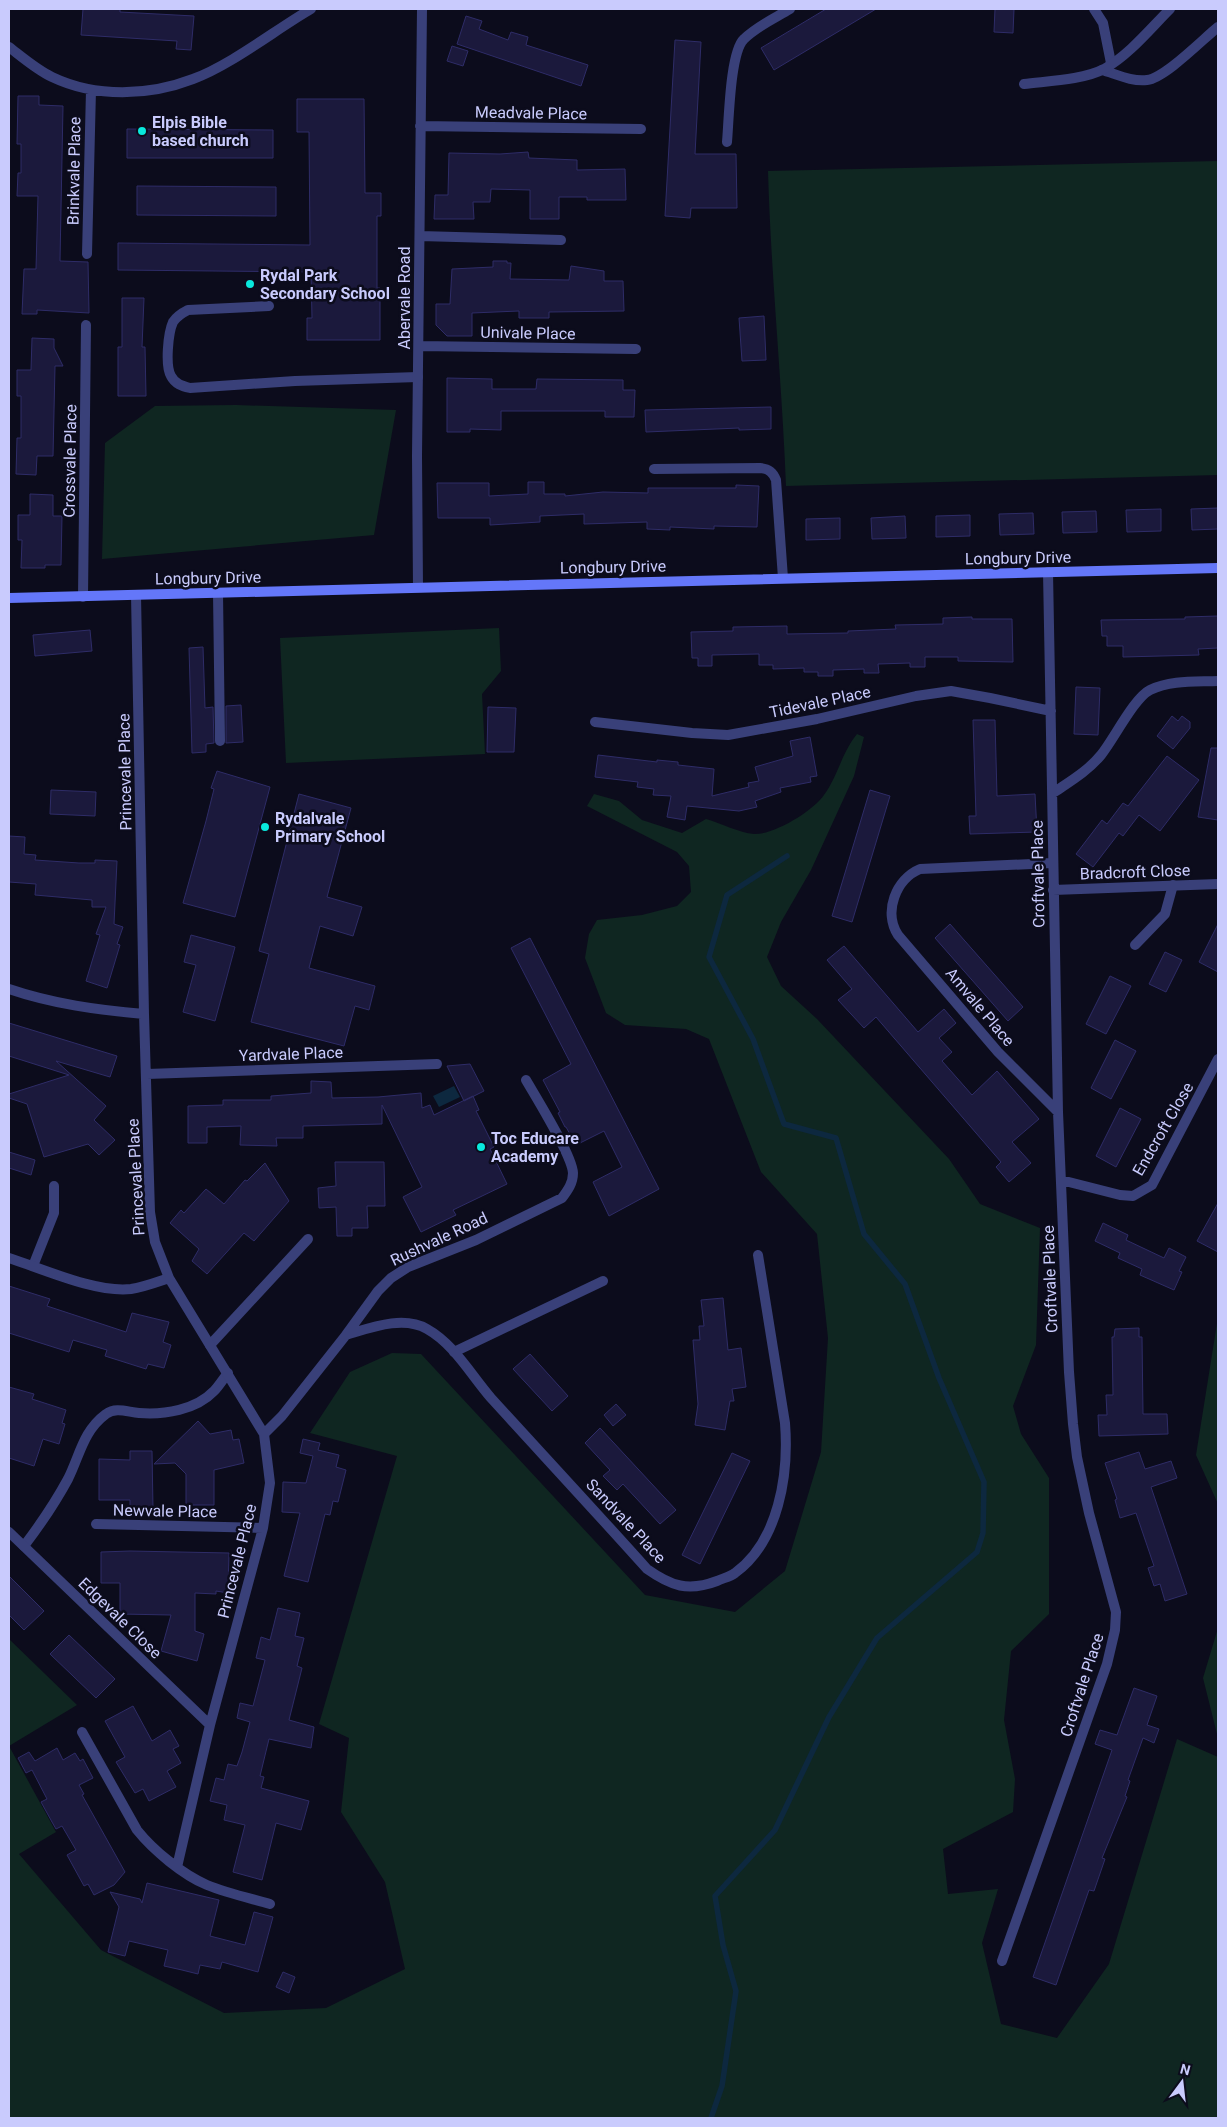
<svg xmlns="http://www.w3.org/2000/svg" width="1227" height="2127" font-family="Roboto,sans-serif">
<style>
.green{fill:#0f2621}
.water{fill:#0d283f}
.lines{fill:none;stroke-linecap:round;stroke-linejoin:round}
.stream{stroke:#0d283f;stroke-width:5.5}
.building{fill:#1b193c;stroke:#2e2c67}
.lane{stroke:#394079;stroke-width:10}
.street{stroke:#394079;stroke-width:10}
.secondary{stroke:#6477f9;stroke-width:10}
.poi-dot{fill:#09e9dd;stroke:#0c0c1c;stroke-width:2}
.labels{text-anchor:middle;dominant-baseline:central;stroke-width:5;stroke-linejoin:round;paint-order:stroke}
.street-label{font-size:16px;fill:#c9cbfd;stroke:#0c0c1c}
.poi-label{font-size:16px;font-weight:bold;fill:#c9cbfd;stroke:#0c0c1c;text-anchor:start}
</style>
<rect width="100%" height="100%" fill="#0c0c1c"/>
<!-- green -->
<path class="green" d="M1218,161V475L786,486C782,381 771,277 768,171Z
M236,405L396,410L374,535L102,559L105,443L155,406Z
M499,628L501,671L482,694L485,754L286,763L280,638Z
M857,734L864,737L854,776L811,870L781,922L767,957L781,986L817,1019L949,1159L980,1204L1040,1228L1036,1345L1013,1406L1021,1434L1049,1478V1614L1011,1651L1004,1720L1015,1779L1013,1812L943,1849L948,1894L998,1889L982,1943L1001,2024L1057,2038L1109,1964L1177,1739L1218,1757V2118H9V1639L77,1705L9,1746L56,1832L19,1854L101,1950L224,2013L326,2008L405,1969L385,1882L341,1812L349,1738L319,1724L397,1456L310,1433L350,1372L392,1353L421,1354L645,1595L735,1612L785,1571L821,1452L828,1338L817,1234L761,1172L709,1039L686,1029L625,1025L606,1013L585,958L589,934L597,920L642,915L677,906L691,892L689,866L677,852L587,806L594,794L619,801L642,820L682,833L706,819C721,823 739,833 754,834C774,835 813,811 824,795C838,776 842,752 857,734Z
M1218,1317V1504L1196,1455Z
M1218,1628V1738L1203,1678Z"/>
<!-- water -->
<path class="water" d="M454,1086L460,1097L439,1107L433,1096Z"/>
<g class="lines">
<!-- stream -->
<path class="stream" d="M711,2118L722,2086L736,1991L723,1945L715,1896L775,1830L829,1717L877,1638L977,1552L983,1533L984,1482L939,1378L905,1284L864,1234L836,1138L784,1124L753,1039L709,957L727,895L787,856"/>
</g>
<!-- building -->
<path class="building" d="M83,9H120V12L194,16L191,50L176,49L177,41L81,35Z
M826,9H876L774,70L761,48Z
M995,9H1014L1013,33L994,32Z
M466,16L482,21L479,29L508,40L511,32L528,37L526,45L588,65L581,86L457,44Z
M675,40L701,42L695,154H736L737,208H691L690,218L665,216Z
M452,46L468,51L463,66L447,61Z
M18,96H39V105L63,106L60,261L88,262L89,313L37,310V314H22L24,269H36L38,196H17L18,173H21V144H17Z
M297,99H364L365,193H381V216H377V288H380V340H307V318H312L311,272L118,270V243L310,245L309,132H297Z
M127,129L273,130V158H127Z
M528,152L529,158L577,160V170L625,169L626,200H587V197H559V219H530V190L491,189L490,202H473L474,219H434L435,195H448L449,153L500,154Z
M137,186L276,187V216L137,215Z
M493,261H507V263H511L510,279L569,280L571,266L604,271V281H623L624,311L549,312V318H519V311L472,313V336H447L436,325V304H450L452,269L493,267Z
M122,298H144L142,347H145L146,396H118V347H122Z
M764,316L766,360L742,361L739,318Z
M32,338L54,339V348L63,366H55L53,456H37L36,475L16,474L17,438H21V396H17V370H31Z
M447,378L492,379V389H536L537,379L623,380V390H635L634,417H605V411H501V430L470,429V432H447Z
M771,407V429L739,430V428L646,432L645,410Z
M528,482H544V494H565V496L603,492L648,493V488H736V485L759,486L757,527L714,526V529L670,527V530L647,529V522L584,524V514L540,516V522L490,525V518H438L437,483H489V496L528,494Z
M30,494L53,495V516H62L61,565H45V568H21L22,540H18V515H30Z
M1218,508V529L1192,530L1191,509Z
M1161,509V531L1127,532L1126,510Z
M1096,511L1097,532L1063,533L1062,512Z
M1033,513L1034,534L1000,535L999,514Z
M970,515V536L936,537V516Z
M905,516L906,538L872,539L871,518Z
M840,518V539L806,540V519Z
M1218,616V648L1198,649L1199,655L1123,657V646H1107V636H1102L1101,620L1185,619V617Z
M972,617V619H1012L1013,662L958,661V657H925V667H910V663L878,664L879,673H864V669L833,670V676H818V672H804V668L773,669V665H759V654L712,655V666H698V658H692L691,632L733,631V627L787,626V634L848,633V631L896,629L895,625L943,624V618Z
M90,630L92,651L35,656L33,635Z
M203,647L205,708L213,707L214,743L206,744V752L192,753L189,648Z
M1076,687L1100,688L1098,735L1074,734Z
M241,705L243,742L226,743V706Z
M488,707L516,708L514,752H487Z
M1172,716L1178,721L1182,716L1190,722V728L1173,749L1157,736Z
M973,720H995L997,796L1035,794L1037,832L970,834L969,816H976Z
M810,737L817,776L810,777L811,782L780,788L781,792L755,801L757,807L739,811L687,806L685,820L667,817L671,796L653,795L654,789L637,787L638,782L595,777L598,755L657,762V760L678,762V765L714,769L712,796L749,787L748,783L759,781L755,767L793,756L790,741Z
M1211,748H1218V820L1198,817Z
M1167,756L1199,780L1160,831L1139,815L1123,836L1119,833L1093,867L1076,854L1102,820L1107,824L1123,803L1128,806Z
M217,771L270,787L235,917L183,903L206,821L214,789L211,788Z
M51,790L96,792L95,816L50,814Z
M870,790L890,796L852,922L832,916Z
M299,794L351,808L327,897L362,907L353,936L320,926L309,968L375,986L369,1010L355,1006L344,1046L251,1022L269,954L259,951Z
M9,836L25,837L24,854L36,855L35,860L79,863H95V860L117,861L114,924L123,927L117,944L120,945L107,988L86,981L100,935L96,934L106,907H92V900L35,895L36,884L9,882Z
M950,924L1023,1007L1008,1021L935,938Z
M1218,924V972L1199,962Z
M191,935L235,947L215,1021L183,1012L196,965L184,962Z
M530,938L659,1189L609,1216L593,1182L622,1167L604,1131L576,1145L566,1127H565L558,1113L560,1112L543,1080L571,1064L511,948Z
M844,946L918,1032L944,1009L956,1023L939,1038L952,1052L942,1061L972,1095L997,1071L1039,1119L1012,1142L1031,1163L1009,1182L996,1167L1001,1162L876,1017L864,1028L838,1000L852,989L827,960Z
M1165,952L1182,960L1166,992L1149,984Z
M1110,976L1131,986L1106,1034L1086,1024Z
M9,1023L117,1056L110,1077L56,1061L106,1106L94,1120L115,1140L99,1155L88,1144L44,1157L27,1104L9,1098V1094L69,1075L9,1056Z
M1115,1040L1136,1051L1111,1099L1091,1088Z
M470,1064L484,1091L464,1101L447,1066Z
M311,1081L331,1082L332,1098L378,1097L421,1093L422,1108L430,1105L434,1115L473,1096L479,1110L476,1111L494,1147L490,1149L507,1184L453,1210L456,1215L421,1232L403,1197L422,1187L382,1105V1124L303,1126V1138H276L277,1146L240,1145L241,1126L207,1127V1143H188V1106L223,1105V1100H271V1096L311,1093Z
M1120,1108L1141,1119L1116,1167L1096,1156Z
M9,1152L35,1160L31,1175L9,1168Z
M335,1162H384L385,1206H367L368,1228H352V1236H337L336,1207L319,1208L318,1188L336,1186Z
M265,1163L289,1201L254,1241L244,1233L207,1274L192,1261L199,1249L170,1223L181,1210L184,1213L206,1189L224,1204L245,1180L247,1181Z
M1218,1203V1252L1197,1241Z
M1103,1223L1128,1235L1126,1240L1164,1258L1169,1248L1186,1257L1179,1271L1182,1272L1174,1290L1140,1275L1142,1269L1118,1258L1120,1253L1095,1241Z
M9,1286L50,1299L47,1306L126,1332L132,1313L169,1322L163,1342L171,1345L164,1368L148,1364L146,1369L105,1356L107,1350L73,1340L69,1352L9,1333Z
M723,1298L728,1350L741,1348L746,1387L732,1389L734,1401H730L725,1430L695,1425L698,1404L693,1340H700L699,1326H704L701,1300Z
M1139,1328V1337H1142L1143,1414H1167L1168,1434L1099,1436L1098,1415H1107L1106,1395H1113L1112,1337H1114L1115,1329Z
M530,1354L568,1396L552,1411L513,1369Z
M9,1387L34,1394L32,1399L66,1410L62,1423L65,1424L59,1444L43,1439L34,1466L9,1458Z
M616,1404L626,1415L613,1426L604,1415Z
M198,1421L210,1434L231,1430L233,1440L239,1439L244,1463L214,1470V1505H186V1474L175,1463L154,1464Z
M600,1428L676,1510L660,1524L623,1484L617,1490L603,1476L610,1470L585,1443Z
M303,1439L320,1443L318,1450L339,1455L336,1467L346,1470L338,1502L333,1501L330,1515L325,1514L308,1582L284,1576L300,1513L282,1512L283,1482L306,1483L313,1456L300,1453Z
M130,1451H152L153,1509H130V1500H99V1459L130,1460Z
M1139,1452L1145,1469L1171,1461L1177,1478L1151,1487L1187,1594L1165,1601L1160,1584L1154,1586L1148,1568L1154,1566L1136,1513L1120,1518L1115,1500L1117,1499L1105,1463Z
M732,1453L750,1461L700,1564L682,1555Z
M130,1551L229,1553L228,1593L216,1591V1594L195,1593V1631L204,1634L197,1661L161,1651L171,1615L120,1614V1583H101V1552Z
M9,1576L44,1611L24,1630L9,1615Z
M278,1608L300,1613L295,1636L304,1638L297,1666L302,1668L289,1720L314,1727L311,1748L269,1739L260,1776L264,1777L261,1788L309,1801L301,1830L276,1823L262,1880L233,1872L245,1825L224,1820L227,1805L210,1801L216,1778L224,1780L228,1764L237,1766L242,1752L250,1722L237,1718L240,1703L253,1706L265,1660L256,1658L261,1637L270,1640Z
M69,1635L115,1679L96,1698L50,1654Z
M1134,1688L1157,1696L1147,1725L1159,1729L1154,1743L1143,1738L1128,1780L1130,1781L1125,1796L1127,1797L1102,1858L1105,1859L1094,1891L1089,1890L1056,1985L1033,1977L1112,1750L1095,1744L1100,1730L1117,1735Z
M133,1706L152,1741L170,1730L179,1746L173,1749L181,1763L167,1771L176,1787L149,1801L143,1789L135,1793L116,1762L125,1757L105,1721Z
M57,1748L63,1760L75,1753L80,1761L83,1759L93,1778L79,1785L84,1794L82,1795L125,1872L114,1885L94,1895L88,1884L84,1886L67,1855L76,1850L62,1826L56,1829L52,1822L41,1802L47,1799L32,1770L26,1773L18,1758L29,1752L35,1761Z
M147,1883L219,1900L210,1936L245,1945L254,1912L273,1917L258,1972L222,1962L220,1969L200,1965L198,1974L182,1970L164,1966L168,1950L129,1941L125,1956L108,1952L119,1907L110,1892L140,1899L142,1903Z
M283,1972L295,1977L289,1993L276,1987Z"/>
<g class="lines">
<!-- lane -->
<path class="lane" d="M1094,9L1103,23L1111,63
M1102,70C1116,74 1132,82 1147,80C1165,78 1203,39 1218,27
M269,306L188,310C182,313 177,316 173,322C168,333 165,366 171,376C175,384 182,386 190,388L295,381L418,377
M218,593L220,741
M1135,945L1165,914L1173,885
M33,1266L54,1213V1186
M210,1345L308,1239
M454,1352L603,1281
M24,1546C40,1525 55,1503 68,1479C80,1455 83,1431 106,1414C116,1407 127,1412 139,1413C164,1415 196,1410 214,1391C219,1386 223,1379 228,1373"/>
<!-- street -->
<path class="street" d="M9,47C22,57 37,70 52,77C96,98 149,96 193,79C231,65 275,30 311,9
M1024,84C1047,81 1083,80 1104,69C1129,55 1150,29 1170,9
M420,126L641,129
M727,142C729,120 730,52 744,39C757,26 775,18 790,9
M420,236L561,240
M87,254L91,90
M419,346L636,349
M654,469L760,468C769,469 773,472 776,480L783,578
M418,587L417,456L422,9
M136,595L144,1014L150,1212L155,1242L169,1278L264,1434L270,1483L263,1528L210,1725L177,1867
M83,597L86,325
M595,722L692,733L728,735L817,719L916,696L951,691L990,698L1051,711
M1053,793C1069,782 1088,771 1101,755C1114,739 1134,698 1150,690C1171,680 1195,682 1218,681
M1052,863L920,869C896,879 883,912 898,935L998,1052L1058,1112
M1053,890L1218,884
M9,989C53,1004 98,1010 144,1014
M147,1074L437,1064
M1061,1180L1120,1195L1133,1196L1152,1185L1218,1059
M9,1258C43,1269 96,1293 131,1289C144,1287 157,1282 169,1278
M346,1335C370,1328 403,1315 427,1329C454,1344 471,1375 491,1398C543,1455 595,1511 647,1569C671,1586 688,1592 717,1581C723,1578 730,1577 735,1573C779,1541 789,1474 785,1423L758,1255
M264,1434L282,1416L346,1335L378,1291L391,1278L408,1267L476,1240L562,1198C568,1190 573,1183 573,1173C572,1155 537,1099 526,1080
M96,1524L263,1528
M9,1532L210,1725
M82,1732L137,1830C153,1850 183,1875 207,1885C227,1893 249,1898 270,1904
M1002,1961L1107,1664L1115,1630L1116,1612L1089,1513L1077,1457L1073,1424L1069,1372L1058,1112L1048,572"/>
<!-- secondary -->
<path class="secondary" d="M9,598L1218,568"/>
</g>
<!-- markers -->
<g class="poi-dot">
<circle cx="142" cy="131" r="5"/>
<circle cx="250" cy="284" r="5"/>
<circle cx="265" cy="827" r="5"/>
<circle cx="481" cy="1147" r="5"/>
</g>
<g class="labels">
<!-- street labels -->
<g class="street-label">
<text transform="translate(531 113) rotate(1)">Meadvale Place</text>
<text transform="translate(74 171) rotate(-89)">Brinkvale Place</text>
<text transform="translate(404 298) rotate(-90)">Abervale Road</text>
<text transform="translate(528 333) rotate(1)">Univale Place</text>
<text transform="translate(70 461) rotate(-89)">Crossvale Place</text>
<text transform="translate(1018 558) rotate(-1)">Longbury Drive</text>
<text transform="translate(613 567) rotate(-1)">Longbury Drive</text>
<text transform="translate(208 578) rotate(-1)">Longbury Drive</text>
<text transform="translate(820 702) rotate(-12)">Tidevale Place</text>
<text transform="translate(125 772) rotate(-91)">Princevale Place</text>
<text transform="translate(1135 872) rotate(-2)">Bradcroft Close</text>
<text transform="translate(1038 874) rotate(-91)">Croftvale Place</text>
<text transform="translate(980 1007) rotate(50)">Amvale Place</text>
<text transform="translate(291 1054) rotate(-2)">Yardvale Place</text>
<text transform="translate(1163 1129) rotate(-60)">Endcroft Close</text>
<text transform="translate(136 1177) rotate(-93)">Princevale Place</text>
<text transform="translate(439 1239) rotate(-25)">Rushvale Road</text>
<text transform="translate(1050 1279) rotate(-92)">Croftvale Place</text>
<text transform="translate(165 1511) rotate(1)">Newvale Place</text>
<text transform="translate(626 1521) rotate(47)">Sandvale Place</text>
<text transform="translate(237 1561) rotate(-76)">Princevale Place</text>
<text transform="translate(120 1618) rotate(44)">Edgevale Close</text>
<text transform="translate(1082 1685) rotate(-72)">Croftvale Place</text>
</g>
<!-- poi labels -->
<g class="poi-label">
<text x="152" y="122">Elpis Bible<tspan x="152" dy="18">based church</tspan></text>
<text x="260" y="275">Rydal Park<tspan x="260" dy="18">Secondary School</tspan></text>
<text x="275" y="818">Rydalvale<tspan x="275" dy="18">Primary School</tspan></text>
<text x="491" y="1138">Toc Educare<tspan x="491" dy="18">Academy</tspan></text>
</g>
</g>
<!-- border -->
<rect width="1227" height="2127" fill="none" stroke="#c9cbfd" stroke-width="20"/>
<!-- north arrow -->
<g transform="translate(1182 2082) rotate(15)" stroke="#0c0c1c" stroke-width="4" paint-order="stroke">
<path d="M0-4L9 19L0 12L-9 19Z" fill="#c9cbfd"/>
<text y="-8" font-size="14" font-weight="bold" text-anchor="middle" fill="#c9cbfd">N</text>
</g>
</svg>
